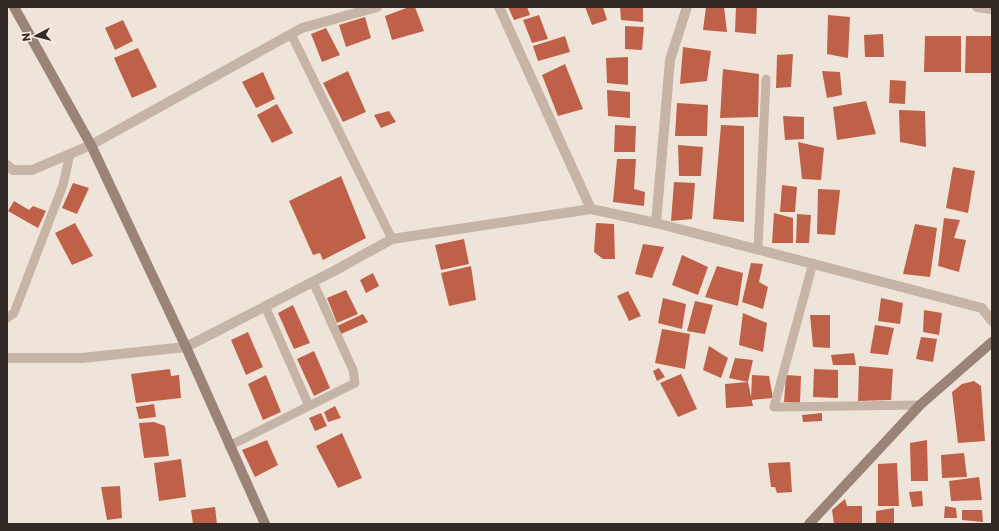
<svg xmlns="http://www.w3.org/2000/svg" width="999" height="531" font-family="Poppins,sans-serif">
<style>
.building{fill:#bf6148}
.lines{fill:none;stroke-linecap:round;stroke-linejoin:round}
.lane{stroke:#c6b4a6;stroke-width:9}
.street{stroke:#c6b4a6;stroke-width:10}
.secondary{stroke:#9a8377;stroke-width:10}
</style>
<rect width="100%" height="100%" fill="#efe4d9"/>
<!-- building -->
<path class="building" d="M409,7H415L424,31L392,40L385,16Z
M508,7H527L530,15L514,20Z
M585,7H603L607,20L592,25Z
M620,7H643V22L621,20Z
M706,7H724L727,32L703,30Z
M736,7H757L756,34L735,32Z
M539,15L548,39L532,43L523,20Z
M828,15L850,17L848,58L827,54Z
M365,17L371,38L346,47L339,25Z
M123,20L133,41L115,50L105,28Z
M625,26L644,27L642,50L625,49Z
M326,28L340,55L322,62L311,34Z
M883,34L884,57H865L864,35Z
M565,36L570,52L538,61L533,46Z
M925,36H961V72H924Z
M966,36H992V73H965Z
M683,47L711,51L707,81L680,84Z
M138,48L157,87L132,98L114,58Z
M793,54L791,87L776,88L777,55Z
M628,57V85L607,83L606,58Z
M565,64L583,109L558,116L542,75Z
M723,69L759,74L758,117L720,118Z
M348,71L366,112L343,122L323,83Z
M822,71L840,72L842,95L827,98Z
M263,72L275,99L256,108L242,82Z
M890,80L906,81L905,104L889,103Z
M607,90L630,92V118L608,116Z
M866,101L876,134L837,140L833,107Z
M677,103L708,105L707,136H675Z
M277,104L293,133L272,143L257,115Z
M899,110L925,111L926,147L900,142Z
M389,111L396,122L381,128L374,115Z
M783,116L804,117V139L785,140Z
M615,125L636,126L635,152H614Z
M721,125L744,126V222L713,219Z
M798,142L824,148L821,180L802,179Z
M678,145L703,147L701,176H679Z
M617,159H636L634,189L645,192L644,206L613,202Z
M953,167L975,171L968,213L946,208Z
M341,176L366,238L323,260L320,253L313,255L289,201Z
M674,182L695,183L692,219L671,221Z
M73,183L89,188L77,214L62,208Z
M782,185L797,187L795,212H780Z
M818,189L840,190L835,235L817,234Z
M14,201L29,210L33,206L46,211L38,228L8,211Z
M774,213L793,218V243H772Z
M797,214L811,215L809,243H796Z
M944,218L960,220L954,238L966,240L959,272L938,266Z
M75,223L93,256L72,265L55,233Z
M596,223L614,224L615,259H603L594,252Z
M915,224L937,228L930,277L903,274Z
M464,239L469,264L441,270L435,245Z
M643,244L664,247L652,278L635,274Z
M682,255L708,267L698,295L672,285Z
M751,263L763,264L759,282L768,287L763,309L742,302Z
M471,266L476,300L449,306L441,273Z
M717,266L743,273L738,306L705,297Z
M373,273L379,286L366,293L360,280Z
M346,290L358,314L337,323L327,298Z
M628,291L641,316L629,321L617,296Z
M663,298L686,304L682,329L658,323Z
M881,298L903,303L900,324L878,321Z
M695,301L713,305L705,334L687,331Z
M293,305L310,343L294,349L278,313Z
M924,310L942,313L939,335L923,332Z
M743,313L767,323L763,352L739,345Z
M363,314L368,322L341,334L337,326Z
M810,315H830V348L813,347Z
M875,325L894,328L888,355L870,353Z
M662,329L690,334L685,369L655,363Z
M248,332L263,367L246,375L231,340Z
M921,337L937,339L933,362L916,359Z
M709,346L728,358L721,378L703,370Z
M314,351L330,388L314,396L297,359Z
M854,353L856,365H833L831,355Z
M735,358L753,360L748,382L729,378Z
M859,366L893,369L891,400L858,401Z
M659,368L665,377L657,381L653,371Z
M170,369L171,376L179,375L181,398L136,403L131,374Z
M814,369L838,370V398L813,397Z
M681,374L697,409L678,417L660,383Z
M266,375L281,412L263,420L248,384Z
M752,375L769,376L773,398L751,400Z
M786,375L801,376L800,403L784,402Z
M974,381L981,386L985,441L958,443L952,392L962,384Z
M748,382L753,406L726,408L725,384Z
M154,404L156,417L139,419L136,407Z
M335,406L341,418L328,422L324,412Z
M321,413L327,426L315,431L309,418Z
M822,413V421L803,422L802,415Z
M154,422L165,426L169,456L144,458L139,423Z
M342,433L362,478L338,488L316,446Z
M267,440L278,465L255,477L242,450Z
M927,440L928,481H911L910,443Z
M964,453L967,477L942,478L941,455Z
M181,459L186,497L159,501L154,463Z
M790,462L792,492L777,493L775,487H771L768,463Z
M897,463L899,506H878V464Z
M979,477L982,500L951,501L949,481Z
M120,486L122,518L107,520L101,487Z
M922,491L923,506L912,507L909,492Z
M845,499L847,506H862V524H834L832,510Z
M945,506L956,508L957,518H944Z
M215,507L217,524H193L191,510Z
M894,508V524H876V511Z
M962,510H982L983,522L962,520Z"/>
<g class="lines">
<!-- lane -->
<path class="lane" d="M291,34L392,239
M758,249L766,79
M813,263L774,407L920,405
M265,306L309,406
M7,318L14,313L63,185L70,154
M229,446L355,383L353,370L313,282"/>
<!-- street -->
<path class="street" d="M499,7L591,209
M977,7L992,9
M7,165L13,170H32L91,145L302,28L377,7
M656,223L670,60L687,7
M7,358H82L186,347L334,271L392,239L591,209L656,223L982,308L992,321"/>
<!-- secondary -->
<path class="secondary" d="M14,7L91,145L186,347L265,524
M809,524L920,405L992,342"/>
</g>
<!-- border -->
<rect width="999" height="531" fill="none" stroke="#332a26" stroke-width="16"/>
<!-- north arrow -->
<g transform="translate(36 36) rotate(263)" stroke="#f8eee5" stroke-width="3" paint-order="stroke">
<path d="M0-3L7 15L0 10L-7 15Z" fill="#332a26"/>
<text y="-6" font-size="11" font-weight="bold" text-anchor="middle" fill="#332a26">N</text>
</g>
</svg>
